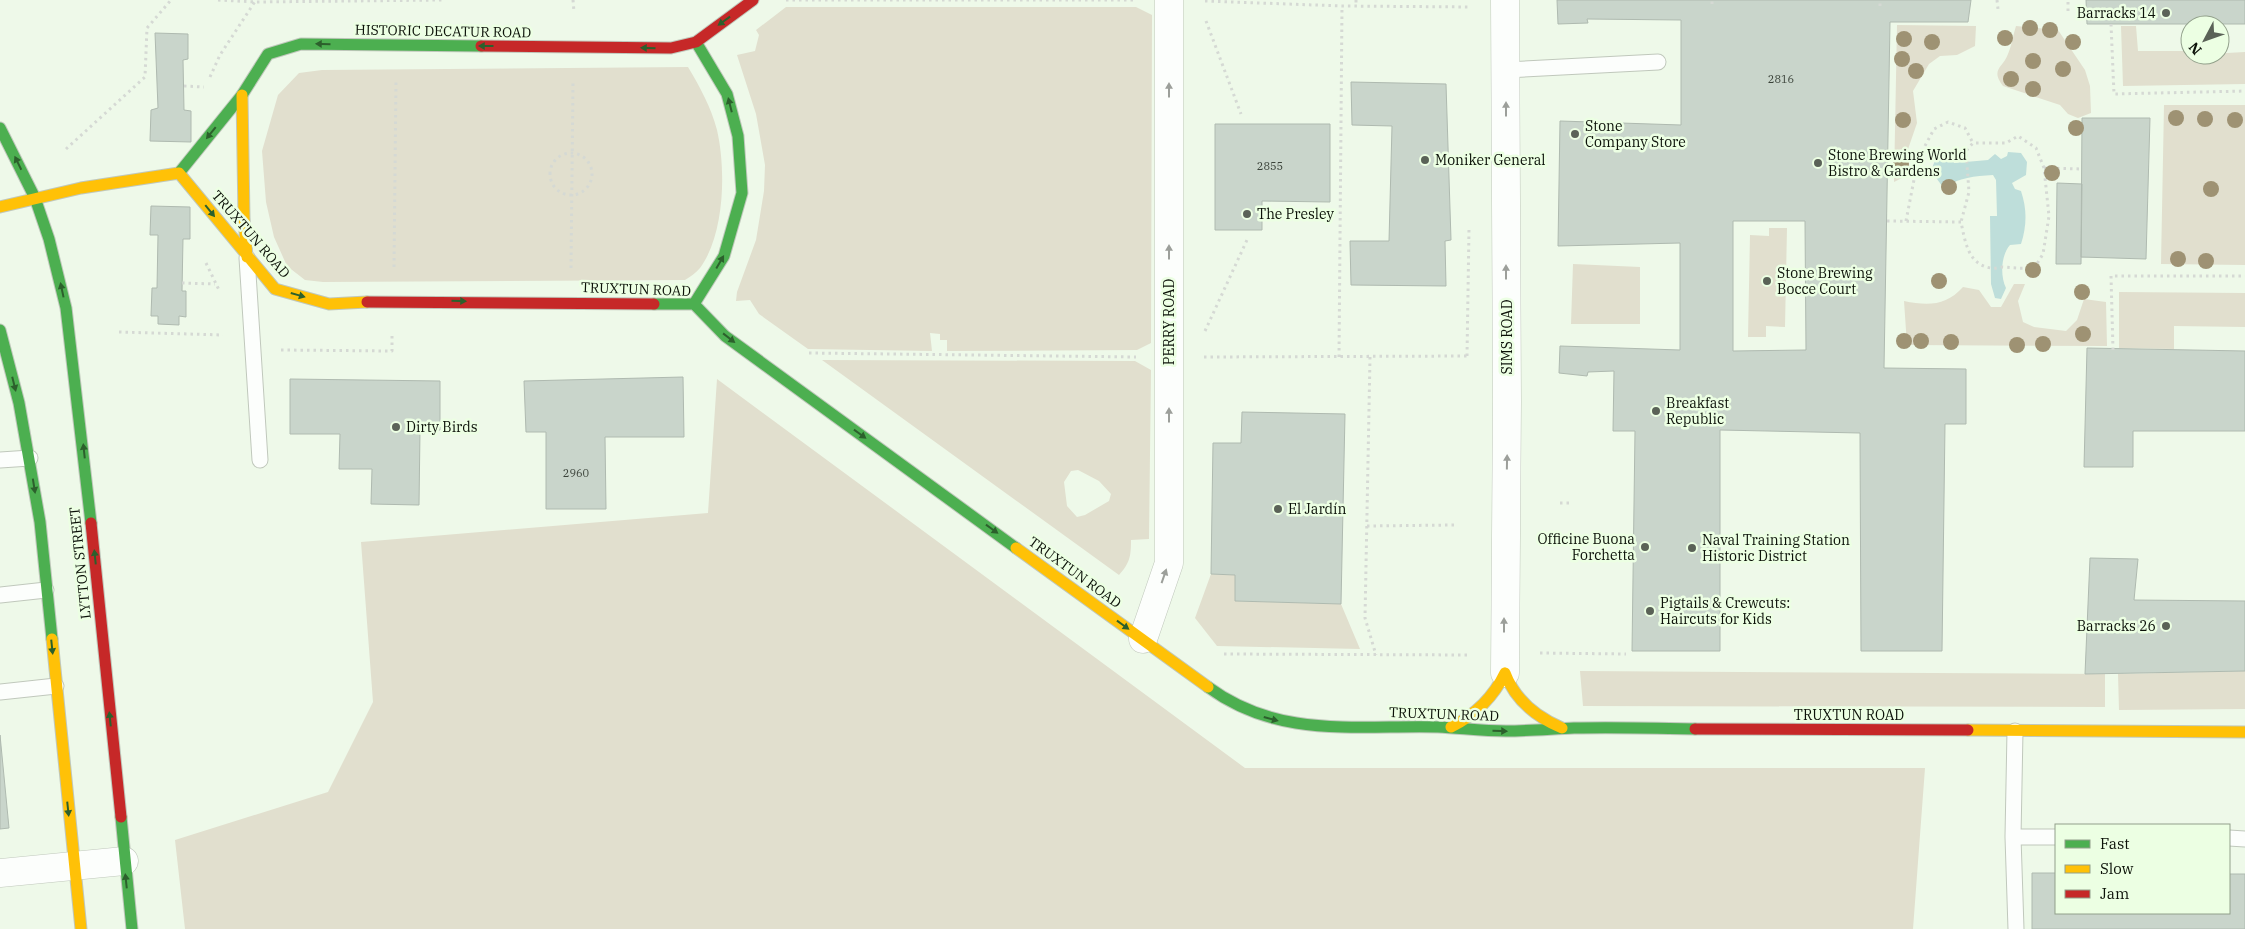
<svg xmlns="http://www.w3.org/2000/svg" width="2245" height="929" font-family="'IBM Plex Serif',serif">
<style>
.green{fill:#e1dfce;fill-rule:evenodd}
.water{fill:#bededa}
.building{fill:#c9d5cb;stroke:#afbab0;fill-rule:evenodd}
.lines{fill:none;stroke-linecap:round;stroke-linejoin:round}
.lane-casing{stroke:#c0c8bc;stroke-width:17}
.street-casing{stroke:#c0c8bc;stroke-width:29}
.fast-casing{stroke:#c0c8bc;stroke-width:13}
.slow-casing{stroke:#c0c8bc;stroke-width:13}
.jam-casing{stroke:#c0c8bc;stroke-width:13}
.path{stroke:#d5d9d4;stroke-width:3;stroke-dasharray:2.5 4;stroke-linecap:butt}
.lane{stroke:#fcfefc;stroke-width:15}
.street{stroke:#fcfefc;stroke-width:28}
.fast{stroke:#4caf50;stroke-width:11}
.slow{stroke:#ffc107;stroke-width:11}
.jam{stroke:#c62828;stroke-width:11}
.tree{fill:#9e9273}
.oneway{fill:#2c602c}
.oneway2{fill:#9c9f9a}
.poi-dot{fill:#5a6257;stroke:#ecffe3;stroke-width:2}
.labels{text-anchor:middle;dominant-baseline:central;stroke-width:5;stroke-linejoin:round;paint-order:stroke}
.number-label{font-size:11px;fill:#3a4239}
.poi-label{font-size:14px;fill:#0b1108;stroke:#ecffe3;text-anchor:start}
.street-label{font-size:14px;fill:#0b1108;stroke:#ecffe3}
</style>
<rect width="100%" height="100%" fill="#eef9e9"/>
<!-- green -->
<path class="green" d="M786,7H1136L1152,15L1151,343L1137,350L947,351V340H940V334L930,333L932,351L808,349L759,314L750,300L736,301L737,292L756,240L764,191L765,165L756,114L737,55L755,51L759,35L756,30Z
M1897,25L1976,26L1975,46L1957,55L1940,56L1929,64L1913,91L1917,123L1906,155L1902,178L1894,182Z
M2016,26L2058,30L2085,70L2090,86L2091,113L2078,118L2068,114L2060,105L2003,86C1990,69 2003,68 2008,54C2012,45 2013,35 2016,26Z
M2121,26H2136L2138,51H2190V55L2245,52V84L2123,86Z
M688,67C700,87 711,107 717,130C726,169 725,234 700,268C696,273 690,277 685,280L323,282L305,280L287,266L274,237L266,202L262,151L278,95L299,73L322,70Z
M2164,105H2245V265L2161,264Z
M1769,228H1787L1785,327L1766,326V337H1748L1750,235L1769,236Z
M1573,264L1640,267V324H1571Z
M2014,284H2025L2018,301L2023,322L2034,327L2066,331L2077,320L2084,299L2106,302L2107,346L1907,345L1904,301C1928,306 1946,306 1963,287L1979,290L1991,307H2001Z
M2119,292L2245,293V327L2174,326V349L2119,348Z
M822,360L1135,361L1151,370L1149,539L1131,540C1131,556 1130,563 1119,575ZM1078,470L1099,481L1111,494L1109,501L1085,515L1077,517L1067,506L1064,482L1071,471Z
M717,379L1245,768H1925L1913,929H185L175,840L328,792L373,702L361,542L708,513Z
M1211,574L1235,575V601L1341,604L1360,649L1217,646L1195,618Z
M1580,671L2105,674V707L1583,706Z
M2245,671V709L2119,710L2118,674Z"/>
<!-- water -->
<path class="water" d="M1942,152L1952,154L1954,163L1988,160L1995,154L2001,159L2007,156L2008,152L2021,153L2027,162L2026,175L2012,183L2015,189L2021,191C2027,209 2027,225 2021,244L2010,245C2001,255 2000,276 2006,288L2001,299L1995,298L1991,284L1990,216H1997L1996,180L1993,175C1974,176 1960,178 1943,187C1931,171 1928,168 1942,152Z"/>
<!-- building -->
<path class="building" d="M1557,0H1971L1968,22H1890L1884,368L1966,369V424H1945L1942,651H1861L1860,433L1720,430V651H1632L1635,431H1613L1614,371L1588,372L1587,376L1559,373L1560,346L1680,350V243L1558,246L1560,121L1681,125V20L1587,19L1588,23L1558,24ZM1733,221H1805L1806,350L1733,351Z
M2086,0H2245V24H2087Z
M155,33L188,34V59L183,60L184,110L191,111V142L150,141L151,110L158,108Z
M1351,82L1446,84L1451,240L1445,241L1446,286L1351,285L1350,241H1389L1392,126L1352,125Z
M2082,118H2150L2146,259L2081,257Z
M1215,124H1330V202L1262,201V230H1215Z
M2057,183L2082,184L2081,264H2056Z
M151,206L190,207V239H183L182,291H186V317L179,316V325L158,324V316H151L152,288H157L158,235H150Z
M2087,348L2245,351V431H2133V467H2084Z
M683,377L684,437H605L606,509H546V432H526L524,381Z
M290,379L440,381V430H420L419,505L371,504L372,469H339L340,434H290Z
M1242,412L1345,414L1341,604L1235,601V575L1211,574L1213,443H1241Z
M2090,558L2138,559L2134,600L2245,601V671L2085,674Z
M0,735L9,828L0,829Z
M2032,873H2056V913H2229V874H2245V929H2032Z"/>
<g class="lines">
<!-- lane casing -->
<g class="lane-casing">
<path id="lane" d="M1506,70L1658,62
M247,258L260,460
M0,460L30,458
M0,595L46,590
M0,692L56,686
M2013,837L2015,731
M2229,838L2245,839
M2016,929L2013,837H2056"/>
</g>
<!-- street casing -->
<g class="street-casing">
<path id="street" d="M1143,639L1169,563V0
M1505,673L1507,401L1505,0
M0,873L124,861"/>
</g>
<!-- fast casing -->
<g class="fast-casing">
<path id="fast" d="M0,128L35,198L49,239L66,308L91,523
M179,173L242,95L268,54L301,44L481,46
M654,304H694L725,336L1016,548
M694,304L724,256L742,193L738,136L727,94L696,42
M0,330L19,403L40,522L52,639
M1208,687C1279,739 1355,725 1438,727C1460,728 1483,731 1506,731C1528,731 1551,729 1574,728C1614,727 1655,728 1695,729
M121,817L132,929"/>
</g>
<!-- slow casing -->
<g class="slow-casing">
<path id="slow" d="M242,95L244,218L247,257
M179,173L275,289L329,304L367,302
M0,207L81,188L179,173
M1016,548L1208,687
M52,639L81,929
M1505,673C1515,700 1536,717 1562,728
M1451,727C1475,715 1493,698 1505,673
M1968,730L2245,732"/>
</g>
<!-- jam casing -->
<g class="jam-casing">
<path id="jam" d="M481,46L671,48L696,42L753,0
M367,302L654,304
M91,523L121,817
M1695,729L1968,730"/>
</g>
<!-- path -->
<path class="path" d="M218,0L256,2L444,0
M573,0L574,12
M786,0H1135
M1356,0V6
M1997,0L1998,9
M1205,1L1342,6L1471,7
M1712,4V0
M1880,6V0
M2068,11V0
M1206,21L1241,114
M2111,24L2114,94L2245,91
M210,77L220,55L256,0
M184,86L204,87
M66,149L145,77L147,28L171,0
M550 174a21 21 0 1 1 42 0a21 21 0 1 1-42 0Z
M2044,168L2082,169
M1887,221L1961,222C1965,241 1968,265 1991,268C1995,269 1999,267 2003,267C2015,268 2023,269 2035,267L2043,254L2049,216L2044,168L2036,148L2018,136L2006,143H1973L1966,151L1969,192L1961,222
M1906,221L1918,159L1934,129L1948,122L1965,128L1973,143
M206,263L219,290
M394,267L396,79
M571,268L573,82
M182,283L215,284
M1205,331L1247,240
M119,332L223,335
M281,350L392,351V336
M2113,350L2111,276H2245
M809,353L1136,357
M1467,356L1469,229
M1204,357L1467,356
M1339,357L1342,6
M1370,357L1365,618L1376,655
M1560,503H1572
M1367,526L1454,525
M1540,653L1626,654
M1224,654L1470,655"/>
<!-- lane -->
<use href="#lane" class="lane"/>
<!-- street -->
<use href="#street" class="street"/>
<!-- fast -->
<use href="#fast" class="fast"/>
<!-- slow -->
<use href="#slow" class="slow"/>
<!-- jam -->
<use href="#jam" class="jam"/>
</g>
<!-- trees -->
<g class="tree">
<circle cx="2030" cy="28" r="8"/>
<circle cx="2050" cy="30" r="8"/>
<circle cx="2005" cy="38" r="8"/>
<circle cx="1904" cy="39" r="8"/>
<circle cx="1932" cy="42" r="8"/>
<circle cx="2073" cy="42" r="8"/>
<circle cx="1902" cy="59" r="8"/>
<circle cx="2033" cy="61" r="8"/>
<circle cx="2063" cy="69" r="8"/>
<circle cx="1916" cy="71" r="8"/>
<circle cx="2011" cy="79" r="8"/>
<circle cx="2033" cy="89" r="8"/>
<circle cx="2176" cy="118" r="8"/>
<circle cx="2205" cy="119" r="8"/>
<circle cx="1903" cy="120" r="8"/>
<circle cx="2235" cy="120" r="8"/>
<circle cx="2076" cy="128" r="8"/>
<circle cx="1901" cy="164" r="8"/>
<circle cx="2052" cy="173" r="8"/>
<circle cx="1949" cy="187" r="8"/>
<circle cx="2211" cy="189" r="8"/>
<circle cx="2178" cy="259" r="8"/>
<circle cx="2206" cy="261" r="8"/>
<circle cx="2033" cy="270" r="8"/>
<circle cx="1939" cy="281" r="8"/>
<circle cx="2082" cy="292" r="8"/>
<circle cx="2083" cy="334" r="8"/>
<circle cx="1904" cy="341" r="8"/>
<circle cx="1921" cy="341" r="8"/>
<circle cx="1951" cy="342" r="8"/>
<circle cx="2043" cy="344" r="8"/>
<circle cx="2017" cy="345" r="8"/>
</g>
<!-- one-way arrows -->
<defs><path id="oneway-solid" d="M-6-.8H1V-3.2L6.5 0L1 3.2V.8H-6Z" transform="scale(1.25)"/></defs>
<g class="oneway">
<use href="#oneway-solid" transform="translate(724 21) rotate(144)"/>
<use href="#oneway-solid" transform="translate(323 44) rotate(-179)"/>
<use href="#oneway-solid" transform="translate(486 46) rotate(-180)"/>
<use href="#oneway-solid" transform="translate(648 48) rotate(-179)"/>
<use href="#oneway-solid" transform="translate(730 105) rotate(-104)"/>
<use href="#oneway-solid" transform="translate(211 133) rotate(129)"/>
<use href="#oneway-solid" transform="translate(18 163) rotate(-116)"/>
<use href="#oneway-solid" transform="translate(210 211) rotate(51)"/>
<use href="#oneway-solid" transform="translate(720 262) rotate(-60)"/>
<use href="#oneway-solid" transform="translate(62 290) rotate(-102)"/>
<use href="#oneway-solid" transform="translate(298 295) rotate(16)"/>
<use href="#oneway-solid" transform="translate(459 301) rotate(1)"/>
<use href="#oneway-solid" transform="translate(729 338) rotate(38)"/>
<use href="#oneway-solid" transform="translate(14 384) rotate(76)"/>
<use href="#oneway-solid" transform="translate(860 434) rotate(36)"/>
<use href="#oneway-solid" transform="translate(84 451) rotate(-96)"/>
<use href="#oneway-solid" transform="translate(34 486) rotate(81)"/>
<use href="#oneway-solid" transform="translate(992 529) rotate(36)"/>
<use href="#oneway-solid" transform="translate(95 557) rotate(-96)"/>
<use href="#oneway-solid" transform="translate(1123 625) rotate(36)"/>
<use href="#oneway-solid" transform="translate(52 647) rotate(84)"/>
<use href="#oneway-solid" transform="translate(110 719) rotate(-96)"/>
<use href="#oneway-solid" transform="translate(1271 719) rotate(15)"/>
<use href="#oneway-solid" transform="translate(1500 731) rotate(1)"/>
<use href="#oneway-solid" transform="translate(68 809) rotate(84)"/>
<use href="#oneway-solid" transform="translate(126 881) rotate(-96)"/>
</g>
<g class="oneway2">
<use href="#oneway-solid" transform="translate(1169 90) rotate(-90)"/>
<use href="#oneway-solid" transform="translate(1506 109) rotate(-90)"/>
<use href="#oneway-solid" transform="translate(1169 252) rotate(-90)"/>
<use href="#oneway-solid" transform="translate(1506 272) rotate(-90)"/>
<use href="#oneway-solid" transform="translate(1169 415) rotate(-90)"/>
<use href="#oneway-solid" transform="translate(1507 462) rotate(-89)"/>
<use href="#oneway-solid" transform="translate(1164 576) rotate(-71)"/>
<use href="#oneway-solid" transform="translate(1504 625) rotate(-90)"/>
</g>
<!-- markers -->
<g class="poi-dot">
<circle cx="2166" cy="13" r="5"/>
<circle cx="1575" cy="134" r="5"/>
<circle cx="1425" cy="160" r="5"/>
<circle cx="1818" cy="163" r="5"/>
<circle cx="1247" cy="214" r="5"/>
<circle cx="1767" cy="281" r="5"/>
<circle cx="1656" cy="411" r="5"/>
<circle cx="396" cy="427" r="5"/>
<circle cx="1278" cy="509" r="5"/>
<circle cx="1645" cy="547" r="5"/>
<circle cx="1692" cy="548" r="5"/>
<circle cx="1650" cy="611" r="5"/>
<circle cx="2166" cy="626" r="5"/>
</g>
<g class="labels">
<!-- number labels -->
<g class="number-label">
<text x="1781" y="79">2816</text>
<text x="1270" y="166">2855</text>
<text x="576" y="473">2960</text>
</g>
<!-- poi labels -->
<g class="poi-label">
<text x="2156" y="13" text-anchor="end">Barracks 14</text>
<text x="1585" y="126">Stone<tspan x="1585" dy="16">Company Store</tspan></text>
<text x="1828" y="155">Stone Brewing World<tspan x="1828" dy="16">Bistro &amp; Gardens</tspan></text>
<text x="1435" y="160">Moniker General</text>
<text x="1257" y="214">The Presley</text>
<text x="1777" y="273">Stone Brewing<tspan x="1777" dy="16">Bocce Court</tspan></text>
<text x="1666" y="403">Breakfast<tspan x="1666" dy="16">Republic</tspan></text>
<text x="406" y="427">Dirty Birds</text>
<text x="1288" y="509">El Jardín</text>
<text x="1635" y="539" text-anchor="end">Officine Buona<tspan x="1635" dy="16">Forchetta</tspan></text>
<text x="1702" y="540">Naval Training Station<tspan x="1702" dy="16">Historic District</tspan></text>
<text x="1660" y="603">Pigtails &amp; Crewcuts:<tspan x="1660" dy="16">Haircuts for Kids</tspan></text>
<text x="2156" y="626" text-anchor="end">Barracks 26</text>
</g>
<!-- street labels -->
<g class="street-label">
<text transform="translate(443 31) rotate(1)">HISTORIC DECATUR ROAD</text>
<text transform="translate(251 234) rotate(49)">TRUXTUN ROAD</text>
<text transform="translate(636 289) rotate(2)">TRUXTUN ROAD</text>
<text transform="translate(1169 322) rotate(-90)">PERRY ROAD</text>
<text transform="translate(1507 337) rotate(-90)">SIMS ROAD</text>
<text transform="translate(80 563) rotate(-96)">LYTTON STREET</text>
<text transform="translate(1075 572) rotate(36)">TRUXTUN ROAD</text>
<text transform="translate(1444 714) rotate(2)">TRUXTUN ROAD</text>
<text x="1849" y="715">TRUXTUN ROAD</text>
</g>
</g>
<!-- legend -->
<rect x="2055" y="824" width="175" height="90" fill="#ecffe3" stroke="#92a08b"/>
<rect x="2065" y="840" width="25" height="8" fill="#4caf50" stroke="#92a08b"/>
<text x="2100" y="849" font-size="15" fill="#0b1108">Fast</text>
<rect x="2065" y="865" width="25" height="8" fill="#ffc107" stroke="#92a08b"/>
<text x="2100" y="874" font-size="15" fill="#0b1108">Slow</text>
<rect x="2065" y="890" width="25" height="8" fill="#c62828" stroke="#92a08b"/>
<text x="2100" y="899" font-size="15" fill="#0b1108">Jam</text>
<!-- north arrow -->
<g transform="translate(2205 40) rotate(229)"><circle r="24" fill="#ecffe3" stroke="#92a08b"/>
<path d="M0-4L9 19L0 12L-9 19Z" fill="#5a6257"/>
<text y="-8" font-size="14" font-weight="bold" text-anchor="middle" fill="#0b1108">N</text>
</g>
</svg>
